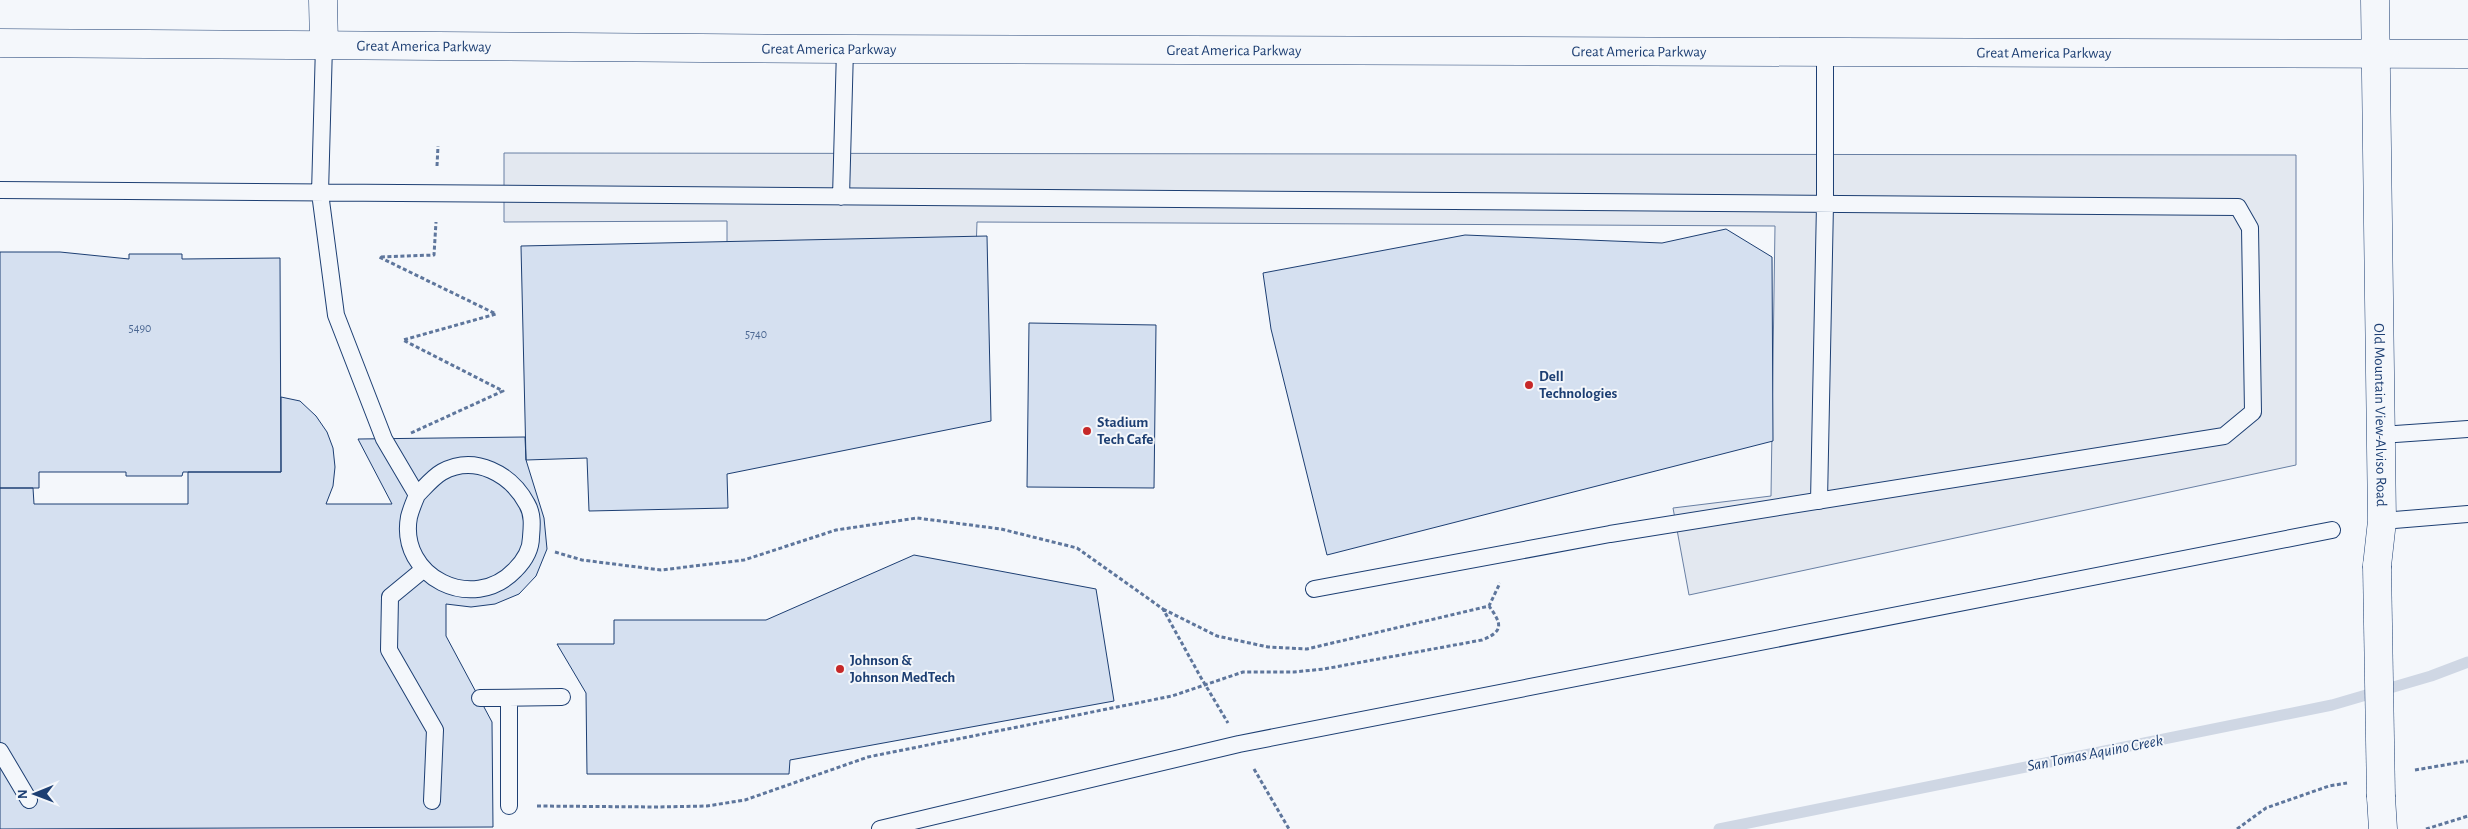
<svg xmlns="http://www.w3.org/2000/svg" width="2468" height="829" font-family="'Alegreya Sans',sans-serif">
<style>
.parking{fill:#e3e8f0;stroke:#687fa3}
.lines{fill:none;stroke-linecap:round;stroke-linejoin:round}
.stream{stroke:#cfd7e4;stroke-width:11}
.building{fill:#d5e0f0;stroke:#1d3f73}
.service-casing{stroke:#1d3f73;stroke-width:18}
.tertiary-casing{stroke:#1d3f73;stroke-width:29}
.primary-casing{stroke:#1d3f73;stroke-width:29}
.path{stroke:#5e769c;stroke-width:3;stroke-dasharray:4 2.5;stroke-linecap:butt}
.service{stroke:#f4f7fb;stroke-width:16}
.tertiary{stroke:#f4f7fb;stroke-width:28}
.primary{stroke:#f4f7fb;stroke-width:28}
.tertiary-bridge-casing{stroke:#1d3f73;stroke-width:29;stroke-linecap:butt}
.path-bridge{stroke:#5e769c;stroke-width:3;stroke-dasharray:4 2.5;stroke-linecap:butt}
.tertiary-bridge{stroke:#f4f7fb;stroke-width:28}
.poi-dot{fill:#c62828;stroke:#f4f7fb;stroke-width:2}
.labels{text-anchor:middle;dominant-baseline:central;stroke-width:4;stroke-linejoin:round;paint-order:stroke}
.number-label{font-size:12px;fill:#4b6792}
.street-label{font-size:15px;fill:#1d3f73;stroke:#f4f7fb}
.poi-label{font-size:15px;font-weight:bold;fill:#1d3f73;stroke:#f4f7fb;text-anchor:start}
.water-label{font-size:16px;font-style:italic;fill:#1d3f73;stroke:#f4f7fb}
</style>
<rect width="100%" height="100%" fill="#f4f7fb"/>
<!-- parking -->
<path class="parking" d="M504,153L2296,155V465L1689,595L1673,508L1771,496L1775,226L977,222L976,251L727,248V221L504,222Z"/>
<g class="lines">
<!-- stream -->
<path class="stream" d="M1719,829L2332,705L2431,676L2468,662"/>
</g>
<!-- building -->
<path class="building" d="M1726,229L1772,257L1773,441L1327,555L1271,329L1263,273L1465,235L1662,243Z
M987,236L991,421L727,474L728,508L589,511L587,458L526,460L521,246Z
M0,252H60L129,259V254H182V259L280,258L281,472H183L182,476H126V472H39V488H0Z
M1029,323L1156,325L1154,488L1027,487Z
M281,397L300,401L316,416L327,432L333,448L335,467L333,486L326,504H392L358,439L525,437L526,460L544,518L547,549L536,576L519,594L495,604L471,607L446,604V636L492,722L493,827L0,829V488H33L34,504H188V472H281Z
M914,555L1096,589L1114,701L790,760L789,774H587L586,693L557,644H614V620H766Z"/>
<g class="lines">
<!-- service casing -->
<g class="service-casing">
<path id="service" d="M324,45L320,193L336,315L384,439L417,495C414,502 411,509 409,517C398,577 473,614 515,570C524,561 531,549 531,537C532,526 533,514 527,504C511,474 475,454 442,472C433,477 424,488 417,495
M0,190L2238,207L2250,228L2253,412L2224,436L1610,534L1314,589
M841,197L845,49
M2381,435L2468,429
M1819,501L1825,204V51
M2382,521L2468,514
M424,569L390,597L389,650L435,730L432,801
M480,698L562,697
M509,698V806
M0,751L29,800
M880,829L1239,744L2332,530"/>
</g>
<!-- tertiary casing -->
<g class="tertiary-casing">
<g id="tertiary">
<path d="M323,0L324,45"/>
<path id="s1" d="M2375,0L2382,521L2377,566"/>
<path d="M2381,797L2383,829"/>
</g>
</g>
<!-- primary casing -->
<g class="primary-casing">
<g id="primary">
<path id="s2" d="M0,43L845,49L2468,54"/>
</g>
</g>
<!-- path -->
<path class="path" d="M437,166L438,146
M411,433L503,391L403,340L496,314L379,257L434,255L436,222
M555,552L582,560L661,570L744,560L836,530L917,518L1001,529L1077,548L1163,609L1200,676
M1163,609L1217,636L1268,647L1307,649L1489,606L1500,583
M1254,769L1289,829
M2415,770L2468,761
M537,806L657,807L707,806L745,800L868,757L1172,696L1243,672H1294L1324,669L1482,640C1505,631 1501,623 1489,606
M2237,829L2266,808L2329,786L2347,783
M2426,829L2468,816"/>
<!-- service -->
<use href="#service" class="service"/>
<!-- tertiary -->
<use href="#tertiary" class="tertiary"/>
<!-- primary -->
<use href="#primary" class="primary"/>
<!-- tertiary-bridge casing -->
<g class="tertiary-bridge-casing">
<path id="tertiary-bridge" d="M2377,566L2381,797"/>
</g>
<!-- path-bridge -->
<path class="path-bridge" d="M1200,676L1228,723"/>
<!-- tertiary-bridge -->
<use href="#tertiary-bridge" class="tertiary-bridge"/>
</g>
<!-- markers -->
<g class="poi-dot">
<circle cx="1529" cy="385" r="5"/>
<circle cx="1087" cy="431" r="5"/>
<circle cx="840" cy="669" r="5"/>
</g>
<g class="labels">
<!-- number labels -->
<g class="number-label">
<text x="140" y="328">5490</text>
<text x="756" y="334">5740</text>
</g>
<!-- street labels -->
<g class="street-label">
<text stroke="none"><textPath href="#s2" startOffset="424">Great America Parkway</textPath></text>
<text stroke="none"><textPath href="#s2" startOffset="829">Great America Parkway</textPath></text>
<text stroke="none"><textPath href="#s2" startOffset="1234">Great America Parkway</textPath></text>
<text stroke="none"><textPath href="#s2" startOffset="1639">Great America Parkway</textPath></text>
<text stroke="none"><textPath href="#s2" startOffset="2044">Great America Parkway</textPath></text>
<text stroke="none"><textPath href="#s1" startOffset="415">Old Mountain View-Alviso Road</textPath></text>
</g>
<!-- poi labels -->
<g class="poi-label">
<text x="1539" y="376">Dell<tspan x="1539" dy="17">Technologies</tspan></text>
<text x="1097" y="422">Stadium<tspan x="1097" dy="17">Tech Cafe</tspan></text>
<text x="850" y="660">Johnson &amp;<tspan x="850" dy="17">Johnson MedTech</tspan></text>
</g>
<!-- water labels -->
<g class="water-label">
<text transform="translate(2095 753) rotate(-11)">San Tomas Aquino Creek</text>
</g>
</g>
<!-- north arrow -->
<g transform="translate(35 794) rotate(269)" stroke="#f4f7fb" stroke-width="4" paint-order="stroke">
<path d="M0-4L9 19L0 12L-9 19Z" fill="#1d3f73"/>
<text y="-8" font-size="14" font-weight="bold" text-anchor="middle" fill="#1d3f73">N</text>
</g>
</svg>
